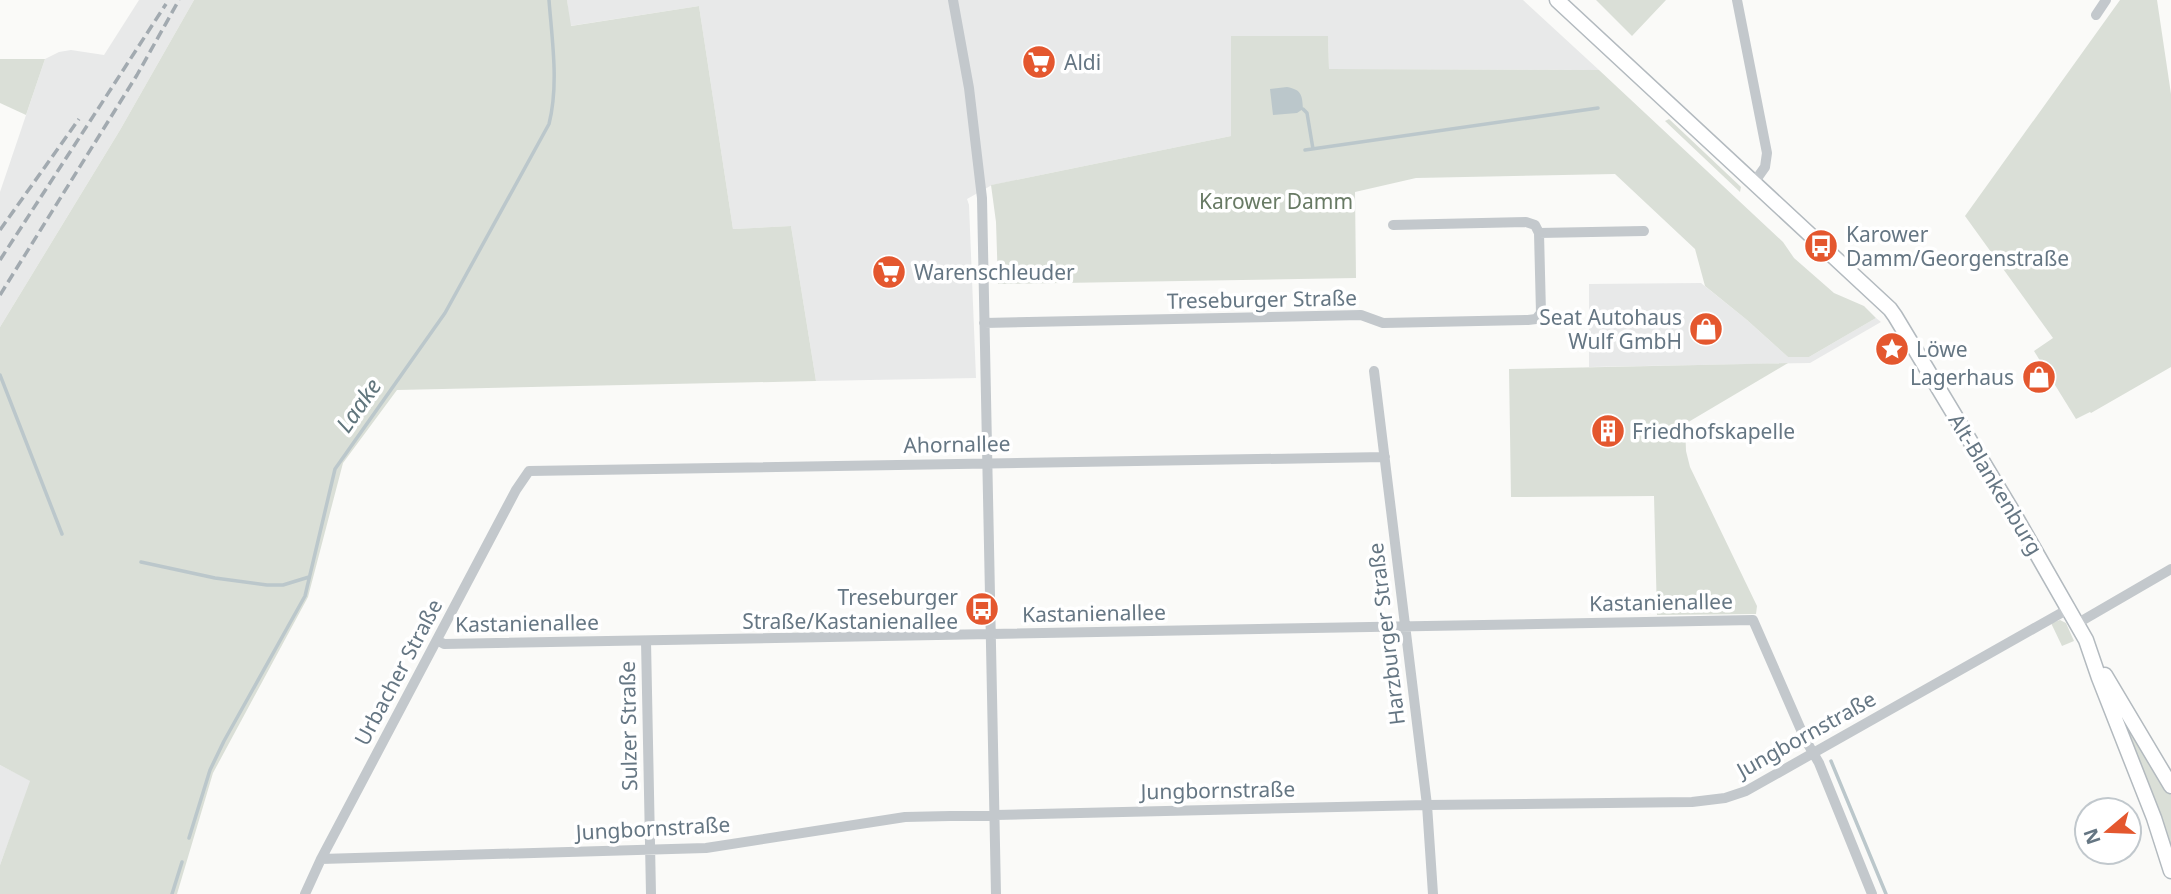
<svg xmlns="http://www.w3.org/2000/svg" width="2171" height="894" font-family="'Noto Sans',sans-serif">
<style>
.built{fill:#e8e9e9}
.green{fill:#dadfd7}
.water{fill:#bbc7cb}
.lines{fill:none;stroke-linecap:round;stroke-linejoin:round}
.stream{stroke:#bbc7cb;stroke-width:3.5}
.secondary-casing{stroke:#b3babf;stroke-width:17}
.street{stroke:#c3c8cc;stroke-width:10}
.secondary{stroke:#fff;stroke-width:14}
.rail{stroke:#a2aab0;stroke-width:3.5;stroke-dasharray:10 5;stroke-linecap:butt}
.labels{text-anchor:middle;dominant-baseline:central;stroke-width:7;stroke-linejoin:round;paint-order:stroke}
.poi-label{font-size:21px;fill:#657683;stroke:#fff;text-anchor:start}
.park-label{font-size:21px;fill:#687a64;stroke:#fff}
.street-label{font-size:21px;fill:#657683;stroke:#fff}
.water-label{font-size:23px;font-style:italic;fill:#60757c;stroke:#fff}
</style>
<rect width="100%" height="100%" fill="#fafaf8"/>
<!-- built -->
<path class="built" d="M139,0H194L120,130L0,327V192L45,59L59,52L71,50L104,55Z
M567,0H1523L1599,70L1329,69L1328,37L1231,136L992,185L967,199L969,205L976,378L816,381L791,226L733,229L699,6L570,26Z
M1701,283L1747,320L1788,357H1809L1876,318L1881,322L1810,363L1589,367V284Z
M0,765L31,781L0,865Z"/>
<!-- green -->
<path class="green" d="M194,0H567L571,26L699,6L733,229L791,226L816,381L397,390L343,463L308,597L213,773L177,894H0V865L30,781L0,765V327L120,130Z
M1596,0H1666L1632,36Z
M2120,0H2157L2171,94V367L2091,413L2090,412L2076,419L2034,351L2053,338L1965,216Z
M1231,36H1328L1329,69L1599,70L1783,242L1794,258L1834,293L1864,306L1876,318L1809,357H1788L1747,320L1705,286L1695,249L1615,174L1416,178L1355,192L1356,278L998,284L996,222L991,185L1231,136Z
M0,59H45L26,115L0,103Z
M1669,119L1741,187L1740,192L1665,121Z
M1788,363L1685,424L1686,451L1690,467L1757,606L1756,614L1657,615L1654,496L1511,497L1509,369Z
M2060,620L2066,623L2074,641L2062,646L2051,623Z
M2122,712L2171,795V850L2118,714Z"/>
<!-- water -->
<path class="water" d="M1287,87C1302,90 1302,95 1303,109L1297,113L1273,115L1270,89Z"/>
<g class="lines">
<!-- stream -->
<path class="stream" d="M1303,109L1307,113L1313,149
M1305,150L1598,108
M0,375L62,534
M141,562L215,578L267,585H283L309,577
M1831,761L1886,894
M189,838L210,770L224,741L305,596L335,469L445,313L549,124C559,84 552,40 549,0
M172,894L182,862"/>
<!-- secondary casing -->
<g class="secondary-casing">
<path id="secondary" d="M1557,0L1890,309L1895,316L2014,514L2086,640L2099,678L2154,818L2171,871
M2105,675L2171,786"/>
</g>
<!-- street -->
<path class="street" d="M953,0L969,88L982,198L996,894
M1737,0L1767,153L1765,167L1753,184
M2096,15L2106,0
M1539,233L1644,231
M984,323L1361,315L1383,323L1528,320L1536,319L1541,313L1539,233L1535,225L1526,222L1393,225
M1374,371L1427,805L1433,894
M2078,623L2171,569
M437,640L444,644L1753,620L1805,739L1819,763L1872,894
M646,641L651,894
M321,859L706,848L905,817L1427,805L1692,802L1725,798L1746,791L2070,608
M305,894L321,859L516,490L529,471L1385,457"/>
<!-- secondary -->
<use href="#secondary" class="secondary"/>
<!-- rail -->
<path class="rail" d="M0,230L79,119
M0,260L166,4
M0,295L137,75L179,0"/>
</g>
<!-- icons -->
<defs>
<g id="supermarket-disc" transform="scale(1.75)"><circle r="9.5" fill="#e4572e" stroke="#fff"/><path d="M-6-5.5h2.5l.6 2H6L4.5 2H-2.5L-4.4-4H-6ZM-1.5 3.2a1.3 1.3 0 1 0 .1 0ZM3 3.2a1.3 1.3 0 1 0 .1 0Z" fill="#fff"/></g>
<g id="bus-disc" transform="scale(1.75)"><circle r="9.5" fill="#e4572e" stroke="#fff"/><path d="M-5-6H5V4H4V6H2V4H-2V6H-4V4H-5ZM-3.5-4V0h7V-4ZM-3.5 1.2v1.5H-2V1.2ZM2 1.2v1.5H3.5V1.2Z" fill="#fff"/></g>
<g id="shop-disc" transform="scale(1.75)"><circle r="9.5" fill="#e4572e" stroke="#fff"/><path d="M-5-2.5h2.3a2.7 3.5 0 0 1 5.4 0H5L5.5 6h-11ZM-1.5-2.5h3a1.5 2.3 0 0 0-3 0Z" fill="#fff"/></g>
<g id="sight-disc" transform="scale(1.75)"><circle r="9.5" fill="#e4572e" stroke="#fff"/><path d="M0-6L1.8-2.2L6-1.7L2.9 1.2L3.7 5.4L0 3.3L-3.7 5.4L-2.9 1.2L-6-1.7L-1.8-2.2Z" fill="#fff"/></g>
<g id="building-disc" transform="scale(1.75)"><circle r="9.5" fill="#e4572e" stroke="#fff"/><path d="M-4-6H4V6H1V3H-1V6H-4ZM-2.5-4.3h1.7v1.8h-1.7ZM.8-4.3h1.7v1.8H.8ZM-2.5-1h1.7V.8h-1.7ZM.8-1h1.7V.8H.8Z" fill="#fff"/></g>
</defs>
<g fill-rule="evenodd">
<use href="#supermarket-disc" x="1039" y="62"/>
<use href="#bus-disc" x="1821" y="246"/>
<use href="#supermarket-disc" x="889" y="272"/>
<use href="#shop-disc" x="1706" y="329"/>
<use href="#sight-disc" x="1892" y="349"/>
<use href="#shop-disc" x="2039" y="377"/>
<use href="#building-disc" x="1608" y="431"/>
<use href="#bus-disc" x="982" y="609"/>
</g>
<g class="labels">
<!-- poi labels -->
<g class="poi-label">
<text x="1064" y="62">Aldi</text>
<text x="1846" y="234">Karower<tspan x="1846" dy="24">Damm/Georgenstraße</tspan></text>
<text x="914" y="272">Warenschleuder</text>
<text x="1682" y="317" text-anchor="end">Seat Autohaus<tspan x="1682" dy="24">Wulf GmbH</tspan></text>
<text x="1916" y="349">Löwe</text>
<text x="2014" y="377" text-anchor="end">Lagerhaus</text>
<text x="1632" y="431">Friedhofskapelle</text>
<text x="958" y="597" text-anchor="end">Treseburger<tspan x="958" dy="24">Straße/Kastanienallee</tspan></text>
</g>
<!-- park labels -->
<g class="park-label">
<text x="1276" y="201">Karower Damm</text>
</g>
<!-- street labels -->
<g class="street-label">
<text transform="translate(1262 299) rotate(-1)">Treseburger Straße</text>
<text transform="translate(957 444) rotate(-1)">Ahornallee</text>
<text transform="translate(1996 484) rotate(59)">Alt-Blankenburg</text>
<text transform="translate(1661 602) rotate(-1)">Kastanienallee</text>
<text transform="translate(1094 613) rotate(-1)">Kastanienallee</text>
<text transform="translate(527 623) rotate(-1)">Kastanienallee</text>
<text transform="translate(1386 634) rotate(-97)">Harzburger Straße</text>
<text transform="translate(398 672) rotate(-62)">Urbacher Straße</text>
<text transform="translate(628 726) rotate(-91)">Sulzer Straße</text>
<text transform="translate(1806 734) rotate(-29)">Jungbornstraße</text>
<text transform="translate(1218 790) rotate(-1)">Jungbornstraße</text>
<text transform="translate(653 828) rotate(-3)">Jungbornstraße</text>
</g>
<!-- water labels -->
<g class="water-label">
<text transform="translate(358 405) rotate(-55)">Laake</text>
</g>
</g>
<!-- north arrow -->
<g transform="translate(2108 831) rotate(251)"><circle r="33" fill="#ffffff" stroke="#c1c8cd" stroke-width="2"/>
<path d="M0-5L12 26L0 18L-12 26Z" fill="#e4572e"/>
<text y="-10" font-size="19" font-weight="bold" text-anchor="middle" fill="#657683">N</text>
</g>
</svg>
